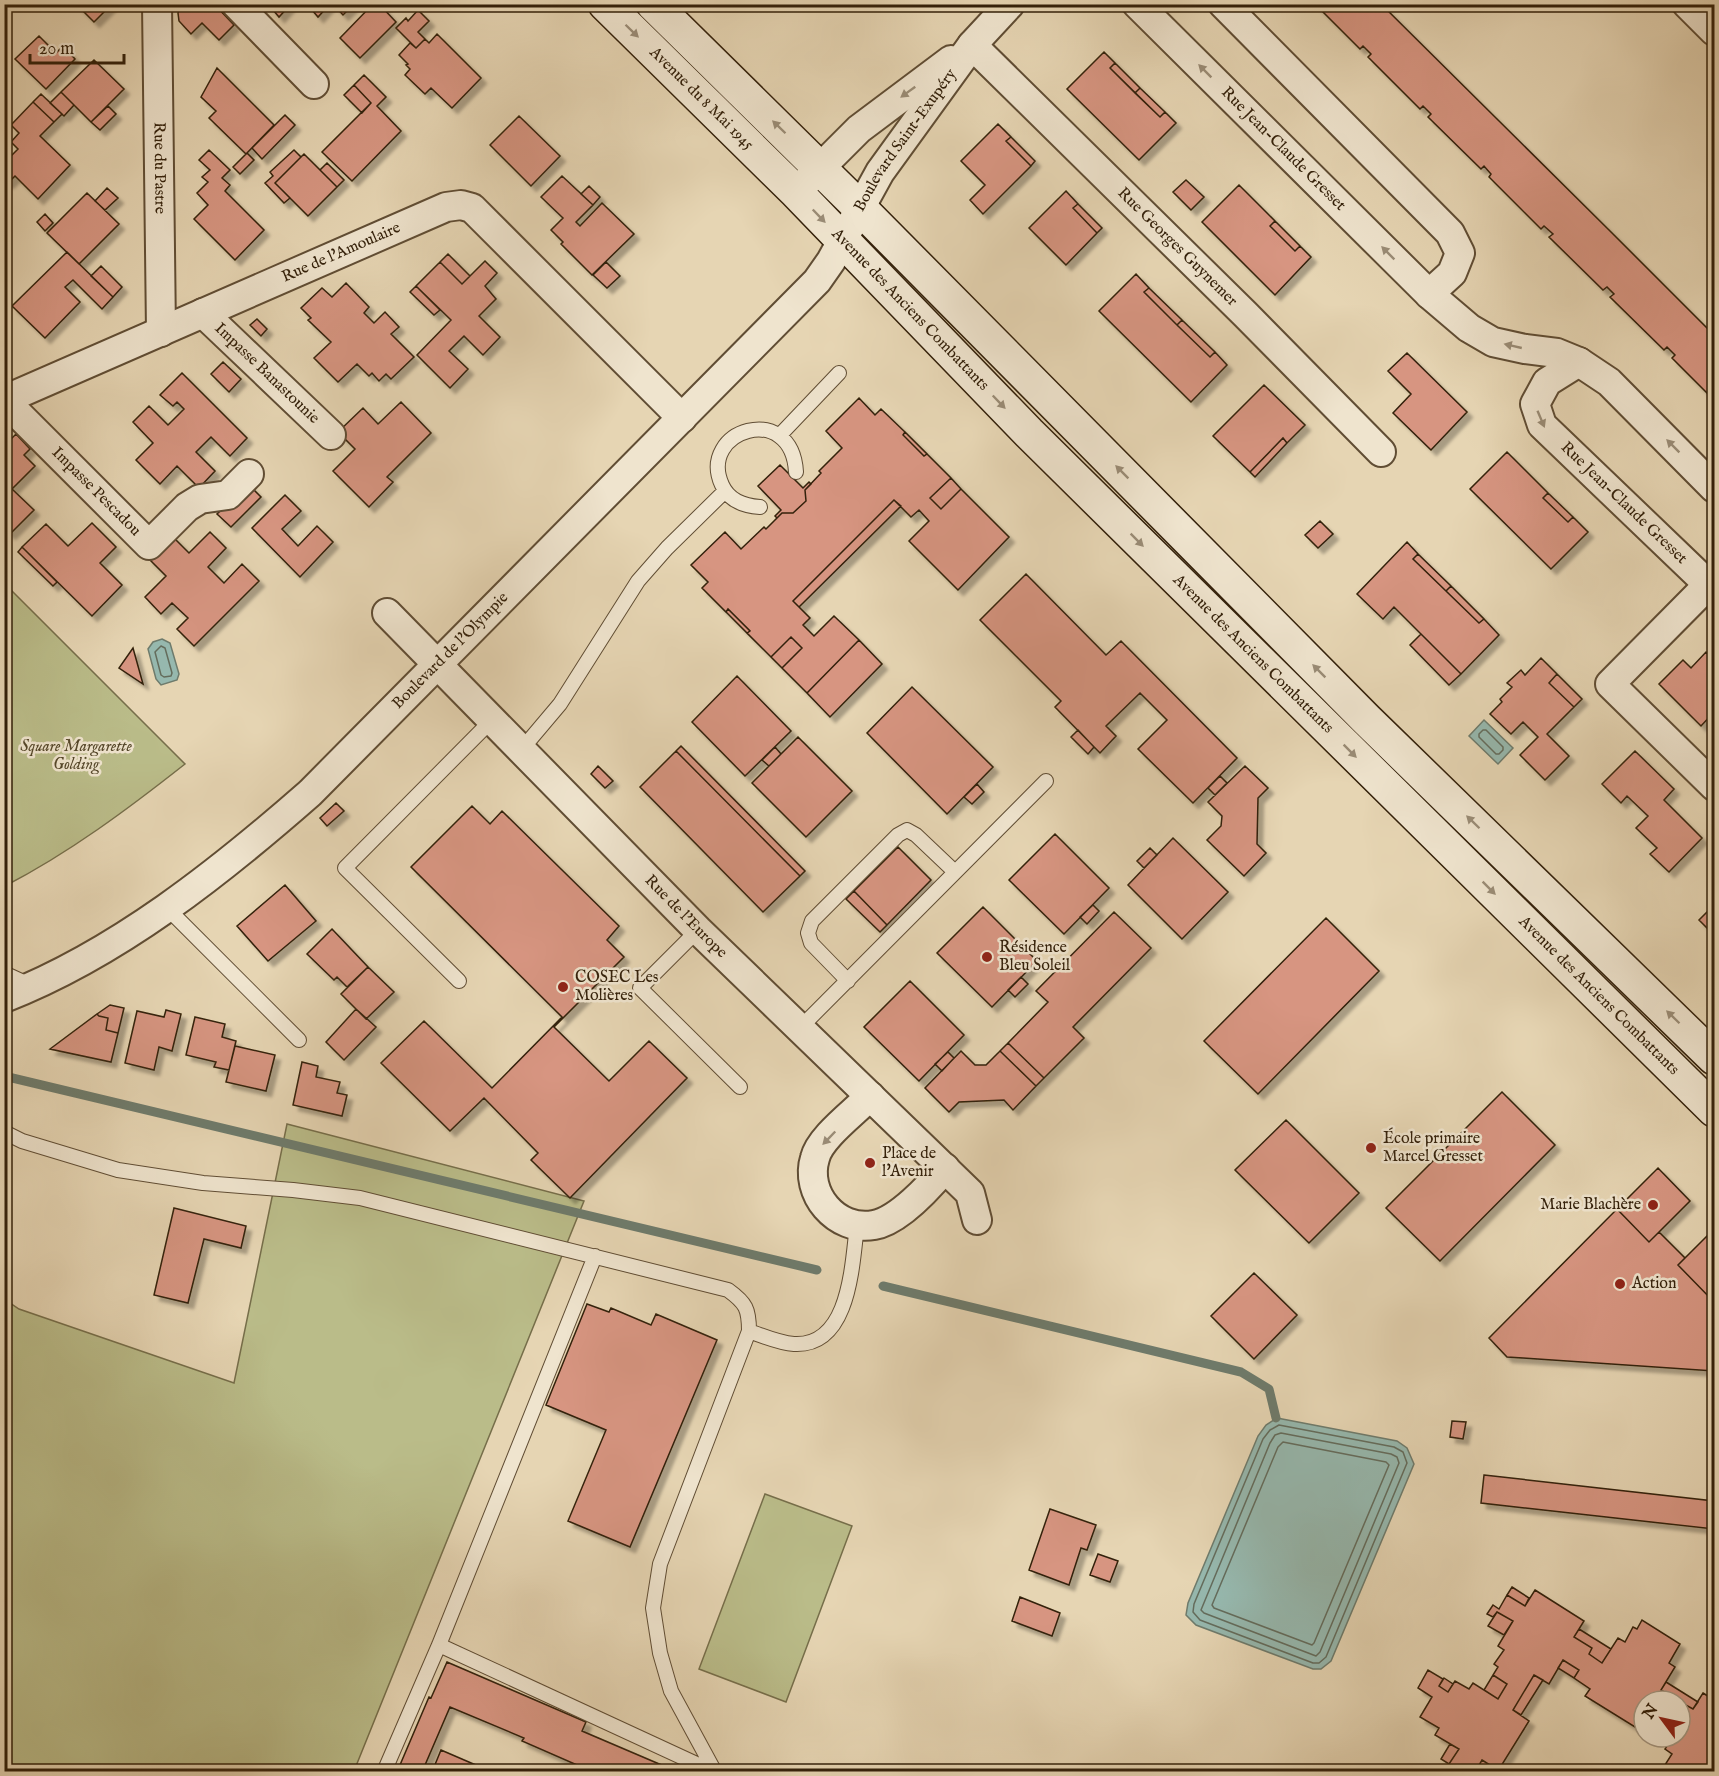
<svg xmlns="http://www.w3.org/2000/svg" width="1719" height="1776" font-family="'IM FELL English',serif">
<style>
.green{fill:#babc89;stroke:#766e4a;stroke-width:1.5}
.water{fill:#96b8ae;stroke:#6e7b6c;stroke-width:1.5}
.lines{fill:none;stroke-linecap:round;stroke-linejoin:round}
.shore{stroke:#646c5c;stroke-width:1.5}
.stream{stroke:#6e7b6c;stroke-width:9}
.building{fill:#d79581;stroke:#33200a;stroke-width:1.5;filter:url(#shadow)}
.service-casing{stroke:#604d34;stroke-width:16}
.minor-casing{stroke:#604d34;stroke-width:32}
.secondary-casing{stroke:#33200a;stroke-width:36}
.service{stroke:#efe4ce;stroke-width:14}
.minor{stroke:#efe4ce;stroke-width:28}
.secondary{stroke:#efe4ce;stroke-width:33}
.oneway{fill:#9a8c76}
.poi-dot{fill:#8f2418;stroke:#efe4ce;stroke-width:2}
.labels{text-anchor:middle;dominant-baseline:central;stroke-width:5;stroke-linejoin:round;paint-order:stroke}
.street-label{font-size:16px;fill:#33200a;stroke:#efe4ce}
.park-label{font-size:16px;font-style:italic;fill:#55472a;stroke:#efe4ce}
.poi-label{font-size:16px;fill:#33200a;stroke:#efe4ce;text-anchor:start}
</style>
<defs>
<filter id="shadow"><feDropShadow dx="5.5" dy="5.5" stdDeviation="1.5" flood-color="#0004"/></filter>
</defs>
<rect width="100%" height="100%" fill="#e6d5b3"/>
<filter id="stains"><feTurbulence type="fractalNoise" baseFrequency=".00333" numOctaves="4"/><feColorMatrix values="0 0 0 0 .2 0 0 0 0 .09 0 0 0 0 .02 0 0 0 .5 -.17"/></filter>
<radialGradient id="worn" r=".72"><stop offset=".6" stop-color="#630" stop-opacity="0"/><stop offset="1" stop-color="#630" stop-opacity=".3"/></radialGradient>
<!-- green -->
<path class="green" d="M4,583L185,764C128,809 69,853 5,886Z
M287,1124L584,1201L354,1771H292L284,1768L282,1772L5,1771L4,1299L19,1309L234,1383Z
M765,1494L852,1526L786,1702L699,1669Z"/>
<!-- water -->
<path class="water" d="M162,639L170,643L179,674L177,680L161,685L156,679L148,649L153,642Z
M1484,720L1513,748L1498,764L1469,736Z
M1277,1418L1397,1441L1407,1448L1414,1464L1331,1661L1321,1669H1313L1196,1625L1186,1615L1188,1603L1258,1436L1266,1425Z"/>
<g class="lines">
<!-- shore -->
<path class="shore" d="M161,646L165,648L172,673L171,676L164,677L161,675L155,652Z
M1483,730H1486L1503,747V750L1499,754H1496L1479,737V734Z
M1279,1425L1394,1447L1403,1452L1407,1463L1326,1657L1319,1663H1313L1200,1620L1193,1612L1194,1604L1263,1439L1270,1430Z
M1281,1433L1391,1454L1397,1457L1399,1463L1320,1652L1316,1656L1204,1613L1201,1610L1270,1443L1275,1435Z
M1283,1442L1386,1462L1389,1465L1314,1643L1312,1645L1214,1608L1212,1605L1278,1447Z"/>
<!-- stream -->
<path class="stream" d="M4,1076L817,1270
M883,1286L1241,1372L1269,1389L1276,1418"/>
</g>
<!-- building -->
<path class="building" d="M76,4H112L94,22Z
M181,4H214L234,25L219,40L202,23L191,34L179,21L178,13Z
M268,4H289L290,5L279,17Z
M307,4H330L318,17Z
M333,4H354L343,15Z
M373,4H379L396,22L360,58L340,38Z
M1315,4H1381L1610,231L1714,335V400L1672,358L1675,355L1667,347L1664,350L1610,297L1614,294L1607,287L1603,290L1549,237L1553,234L1544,226L1541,229L1489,177L1491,174L1484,166L1481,169L1428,117L1431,114L1423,106L1420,109L1368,57L1371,54L1363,46L1360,49Z
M418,10L429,21L418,32L425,39L416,48L396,28L406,18L408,21Z
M437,34L481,78L452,108L431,88L425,94L405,75L410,69L406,65L408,64L399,55L410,43L416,48L425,39L429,43Z
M39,36L56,53L63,46L75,59L46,89L15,59Z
M1104,52L1115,63L1110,68L1160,117L1165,112L1176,123L1139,160L1067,89Z
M94,60L124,89L91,122L61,92Z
M1115,63L1140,88L1135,93L1110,68Z
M217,68L274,125L246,154L209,118L216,111L201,97Z
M364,75L386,97L377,106L401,131L352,181L322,152L371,103L354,85Z
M354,85L371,103L362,113L344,95Z
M1140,88L1165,112L1160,117L1135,93Z
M61,92L74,105L64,116L50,103Z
M41,94L62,114L54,122L33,102Z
M33,102L54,122L40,136L70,165L38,199L15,176L8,183L4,180V163L18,149L11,142L19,133L11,125Z
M108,106L116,114L100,130L91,122Z
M285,115L295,125L262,159L252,148Z
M519,116L560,156L531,186L490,145Z
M998,124L1011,137L1006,141L1031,166L983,214L970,200L985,185L961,161Z
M1011,137L1035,161L1031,166L1006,141Z
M209,150L230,170L222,178L230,185L225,191L264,230L235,260L194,219L208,205L197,193L208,182L202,177L210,170L199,160Z
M294,150L301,157L275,183L290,198L284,203L265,183L273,176L270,172Z
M247,153L254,160L240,174L233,167Z
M304,154L337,187L308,216L275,183Z
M327,163L344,180L337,187L320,170Z
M562,176L593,205L576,222L580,226L602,203L634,234L592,275L561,244L563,242L551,230L563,218L541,197Z
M1186,180L1204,197L1191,210L1173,192Z
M1239,185L1275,221L1270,226L1295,251L1300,246L1311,257L1275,295L1202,222Z
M589,186L600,197L593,205L581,194Z
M107,188L118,198L105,210L95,201Z
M1066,191L1078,204L1073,208L1097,233L1066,265L1029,228Z
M87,193L119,224L79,264L47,233Z
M1078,204L1102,228L1097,233L1073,208Z
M45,214L53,223L45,231L37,222Z
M1275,221L1300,246L1295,251L1270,226Z
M67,252L113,297L102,309L73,280L65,287L80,302L45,338L12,306Z
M448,254L470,276L462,284L440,262Z
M485,261L497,273L485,286L496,299L479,316L500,337L483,355L464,336L449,351L468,369L450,388L417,355L451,320L416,286L440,262L462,284Z
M606,262L620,276L607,288L593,275Z
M101,266L122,287L113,297L91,276Z
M1136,274L1149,288L1144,292L1177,325L1210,357L1215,352L1227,365L1191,402L1099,311Z
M346,283L369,307L364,313L374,323L385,312L399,327L391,334L414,357L391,379L386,374L379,381L372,373L369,376L357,364L338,382L314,358L331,342L308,320L311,318L301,308L322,288L332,297Z
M416,286L440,310L434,315L410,292Z
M1149,288L1182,320L1177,325L1144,292Z
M257,319L267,329L261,336L250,325Z
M1182,320L1215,352L1210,357L1177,325Z
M1407,353L1467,412L1431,450L1393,413L1411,394L1388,371Z
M223,362L241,379L229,392L211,374Z
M182,373L247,438L230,456L211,437L196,452L215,471L199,488L177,466L160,484L136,460L153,443L133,422L149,406L168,425L184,409L177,402L173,406L160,395Z
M1264,385L1305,425L1287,443L1283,438L1250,472L1213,436Z
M859,398L875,415L881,409L905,432L903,435L924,456L927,454L951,478L930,498L941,509L961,489L1009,537L958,590L909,541L929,521L919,510L911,517L894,500L793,601L810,618L803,625L814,636L834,616L859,640L807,693L782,668L802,648L791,637L771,657L747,633L750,631L728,609L726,612L702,588L708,582L691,565L725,532L741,549L764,527L766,529L782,513H793L806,501L805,490L821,473L819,471L842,448L826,431Z
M401,402L431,433L387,477L393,482L369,507L333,471L355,449L338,432L363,408L378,424Z
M905,432L927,454L924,456L903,435Z
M16,434L30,449L24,455L35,466L12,489L34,510L10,534L4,529V446Z
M1283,438L1287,443L1255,477L1250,472Z
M1507,452L1548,493L1543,498L1568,522L1573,517L1588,532L1551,569L1470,489Z
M780,465L803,488L809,482L811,484L805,490L806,501L793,513H782L777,518L775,516L781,510L758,486Z
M951,478L961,489L941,509L930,498Z
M248,484L261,497L231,527L217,514Z
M1548,493L1573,517L1568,522L1543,498Z
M285,495L301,511L282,529L298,546L317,526L333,542L300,577L252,528Z
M894,500L901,506L799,607L793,601Z
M1320,521L1333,534L1318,548L1305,535Z
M92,523L116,547L100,563L122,585L92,616L22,547L46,524L68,546Z
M210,532L226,548L208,567L224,583L242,564L259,581L194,646L177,629L188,618L172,603L161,614L145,597L166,576L148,558L171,535L189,553Z
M1407,542L1418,554L1413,559L1479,623L1484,619L1499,635L1461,674L1394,607L1383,619L1357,594Z
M22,547L57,582L53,586L18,552Z
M1418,554L1451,586L1446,591L1413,559Z
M1026,574L1106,655L1121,641L1237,758L1193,803L1138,749L1167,720L1140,693L1106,726L1116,736L1100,753L1055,707L1061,701L980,620Z
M1451,586L1484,619L1479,623L1446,591Z
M728,609L750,631L747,633L726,612Z
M1421,634L1461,674L1449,685L1410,645Z
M791,637L802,648L782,668L771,657Z
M859,640L882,664L830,717L807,693Z
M133,648L143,684L119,668Z
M1706,652L1714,661V712L1701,726L1659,684L1683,660L1691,668Z
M1541,658L1557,674L1549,683L1574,707L1547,734L1569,756L1545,780L1520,755L1538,737L1523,722L1511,734L1490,714L1502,702L1500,699L1512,687L1507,683L1521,670L1525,675Z
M1557,674L1582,699L1574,707L1549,683Z
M737,676L791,731L745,776L692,722Z
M912,687L993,767L947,814L867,733Z
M1078,730L1094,747L1088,754L1071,737Z
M798,737L852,791L806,837L752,783Z
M681,746L805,871L800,876L676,751Z
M775,747L781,754L769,766L762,760Z
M676,751L800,876L763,912L640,787Z
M1635,751L1674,789L1664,800L1702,838L1669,872L1650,854L1657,848L1636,828L1648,816L1627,796L1621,803L1602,784Z
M598,766L613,781L605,788L591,774Z
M1245,766L1268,788L1258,798L1257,844L1266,853L1244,876L1207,840L1221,826L1222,816L1208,802Z
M1220,776L1227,783L1215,795L1208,788Z
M977,784L984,792L972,804L964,797Z
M336,803L344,811L327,826L320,818Z
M472,806L490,824L502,811L619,926L607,940L624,957L554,1027L609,1081L649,1041L687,1078L570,1198L531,1160L538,1153L484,1098L450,1131L381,1063L424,1021L492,1088L562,1017L411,867Z
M1055,834L1109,888L1064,934L1009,880Z
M1173,838L1228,892L1182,939L1128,885Z
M898,847L931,880L887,925L854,891Z
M1150,848L1157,855L1144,868L1137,861Z
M285,885L316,921L268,961L237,926Z
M854,891L887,925L880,932L846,899Z
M1093,905L1099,911L1087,924L1080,917Z
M1714,905V935L1699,920Z
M983,907L1037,961L992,1007L937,953Z
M1114,912L1151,948L1073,1027L1084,1038L1044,1078L1008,1043L1048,1002L1036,991Z
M1326,918L1379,971L1258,1094L1204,1041Z
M332,929L368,967L347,987L337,977L334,980L307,954Z
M368,967L394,992L366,1019L341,994Z
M1021,977L1028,984L1015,997L1008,990Z
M910,981L964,1035L919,1081L864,1027Z
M110,1005L124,1008L118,1033L106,1030L108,1018L99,1016L97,1014Z
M356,1009L376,1027L344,1060L326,1042Z
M166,1010L181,1014L172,1051L159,1047L154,1070L125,1063L137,1011L164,1017Z
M97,1014L99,1016L108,1018L106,1030L118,1033L111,1062L50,1049Z
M195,1017L225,1024L222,1037L236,1041L229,1070L214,1067L216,1062L186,1055Z
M1008,1043L1044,1078L1036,1086L1000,1051Z
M235,1046L275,1055L266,1091L226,1082Z
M961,1051L975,1065H986L1000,1051L1036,1086L1013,1110L1004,1100L959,1102L949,1112L925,1088Z
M948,1052L954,1058L942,1071L935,1064Z
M302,1062L318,1066L316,1077L340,1082L337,1093L347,1095L342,1116L293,1105Z
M1502,1092L1555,1145L1440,1261L1386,1208Z
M1286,1120L1359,1193L1309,1243L1235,1170Z
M1658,1168L1690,1201L1649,1242L1617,1209Z
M174,1208L246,1226L241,1248L204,1239L188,1303L154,1295Z
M1617,1209L1649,1242L1659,1232L1685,1258L1678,1265L1714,1302V1371L1507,1357L1489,1338Z
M1714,1229V1302L1678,1265Z
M1254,1273L1297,1315L1254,1359L1211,1316Z
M587,1304L609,1312L611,1308L651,1325L656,1314L717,1340L630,1547L568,1521L606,1430L546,1405Z
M1452,1421L1466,1422L1463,1439L1450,1437Z
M1484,1475L1714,1501V1529L1481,1503Z
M1050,1509L1096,1525L1087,1550L1081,1548L1069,1585L1029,1570Z
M1098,1554L1118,1561L1110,1582L1090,1575Z
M1512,1587L1529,1598L1525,1606L1507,1595Z
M1535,1590L1584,1621L1574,1637L1592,1648L1589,1654L1602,1663L1618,1638L1625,1642L1633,1627L1637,1629L1642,1620L1680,1644L1669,1663L1675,1667L1661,1690L1676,1699L1675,1701H1644V1713L1635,1727L1585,1696L1590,1689L1574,1678L1579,1670L1563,1660L1549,1684L1534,1675L1513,1710L1529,1721L1498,1771L1482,1760L1475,1772H1460L1449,1764L1459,1749L1435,1735L1439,1728L1420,1717L1432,1697L1418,1688L1428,1670L1443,1679L1439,1686L1448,1692L1455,1681L1469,1689L1473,1683L1498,1699L1507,1684L1493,1675L1498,1667L1494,1664L1504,1650L1498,1646L1513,1621L1497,1612L1493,1617L1487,1614L1493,1605L1499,1609L1507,1595L1525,1606Z
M1020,1597L1060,1613L1052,1636L1012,1621Z
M1497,1612L1513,1621L1504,1635L1488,1626Z
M1579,1629L1611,1649L1602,1663L1589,1654L1592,1648L1574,1637Z
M1563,1660L1579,1670L1574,1678L1558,1668Z
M447,1662L586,1722L582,1731L678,1772H593L522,1741L524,1738L450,1707L422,1772H397L429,1697L431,1698Z
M1493,1675L1507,1684L1498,1699L1484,1690Z
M1534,1675L1543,1680L1521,1715L1513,1710Z
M1444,1678L1453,1684L1448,1692L1439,1686Z
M1666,1682L1698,1702L1693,1709L1684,1704L1680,1710V1701H1675L1676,1699L1661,1690Z
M1703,1693L1714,1700V1772H1669L1663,1768L1672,1754L1665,1749L1673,1737H1680L1682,1724L1680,1723V1710L1684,1704L1693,1709Z
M1450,1744L1459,1749L1449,1764L1441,1759Z
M441,1750L492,1772H432Z
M1482,1760L1490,1765L1486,1772H1475Z"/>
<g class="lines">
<!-- service casing -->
<g class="service-casing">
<path id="service" d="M779,436L839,373
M760,507C744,506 729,501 722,485C697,430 792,400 796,472
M522,749L560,704L638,581L667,548L725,491
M166,907L299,1040
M698,930L640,988L740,1087
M4,973L30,985
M459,981L345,868L492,720
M848,981L811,943L808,933L812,921L898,835L907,830L916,835L955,872
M800,1028L1046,781
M4,1132L22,1141L118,1170L203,1183L293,1190L360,1198L728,1290C746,1303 749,1309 749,1331L660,1564L653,1608L660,1653L671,1691L715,1772
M749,1331C763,1336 779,1343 794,1344C850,1347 852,1265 857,1225
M439,1645L714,1772
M384,1772L439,1645L595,1256"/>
</g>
<!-- minor casing -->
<g class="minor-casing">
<g id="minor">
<path id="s1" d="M157,4L161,332"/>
<path d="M236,4L314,84"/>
<path id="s2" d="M1137,4L1429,294L1469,328L1493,342L1525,349L1557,353L1579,362L1609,382L1714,488"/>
<path d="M1223,4L1450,233L1460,253L1452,273L1429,294"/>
<path d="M1687,4L1714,31"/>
<path id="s3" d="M972,45L1245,314L1381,452"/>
<path d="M796,192L859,129L951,60"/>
<path id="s4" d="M203,313L331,435"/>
<path id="s5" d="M1579,362L1547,382L1535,404L1542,425L1714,590"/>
<path id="s6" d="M4,400L446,207L461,205L472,208L682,418"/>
<path id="s7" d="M4,400L149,545L187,507L200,499L228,495L249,474"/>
<path d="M1709,584L1610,684L1714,786"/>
<path id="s8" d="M387,613L698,930L970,1193L977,1220"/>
<path id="s9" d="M4,998C117,954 220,872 310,793L817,281L831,261L880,172L972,45L1010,4"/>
<path d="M870,1096C855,1112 820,1137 815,1158C804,1193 836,1232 874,1225C898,1221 930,1186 945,1168"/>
</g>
</g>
<!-- secondary casing -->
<g class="secondary-casing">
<g id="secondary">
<path id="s10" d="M605,4L796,192L1029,433L1714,1110"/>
<path d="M653,4L859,207L1366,719L1714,1058"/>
</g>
</g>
<!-- service -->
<use href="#service" class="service"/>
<!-- minor -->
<use href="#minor" class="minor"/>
<!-- secondary -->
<use href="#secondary" class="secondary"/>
</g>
<!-- one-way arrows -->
<defs><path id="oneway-solid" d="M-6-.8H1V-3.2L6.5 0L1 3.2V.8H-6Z" transform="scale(1.5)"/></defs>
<g class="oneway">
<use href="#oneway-solid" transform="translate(632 31) rotate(44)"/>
<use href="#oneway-solid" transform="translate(1205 71) rotate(-135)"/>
<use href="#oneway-solid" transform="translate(908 92) rotate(144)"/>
<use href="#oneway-solid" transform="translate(779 127) rotate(-136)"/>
<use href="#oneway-solid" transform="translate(819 216) rotate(46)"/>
<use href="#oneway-solid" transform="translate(1388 253) rotate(-135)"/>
<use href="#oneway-solid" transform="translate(1513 346) rotate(-167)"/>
<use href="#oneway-solid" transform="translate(999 402) rotate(46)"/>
<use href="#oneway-solid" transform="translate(1541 419) rotate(67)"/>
<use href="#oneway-solid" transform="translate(1673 446) rotate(-135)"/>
<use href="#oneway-solid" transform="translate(1122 472) rotate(-135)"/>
<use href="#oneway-solid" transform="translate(1137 540) rotate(45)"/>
<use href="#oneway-solid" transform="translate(1319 671) rotate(-135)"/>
<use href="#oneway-solid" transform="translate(1350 751) rotate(45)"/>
<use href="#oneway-solid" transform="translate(1473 822) rotate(-136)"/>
<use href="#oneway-solid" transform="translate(1489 888) rotate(45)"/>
<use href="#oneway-solid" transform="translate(1673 1017) rotate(-136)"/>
<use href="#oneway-solid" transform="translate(829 1138) rotate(134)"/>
</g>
<!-- markers -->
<g class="poi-dot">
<circle cx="987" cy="957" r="6"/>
<circle cx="563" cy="987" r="6"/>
<circle cx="1371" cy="1148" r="6"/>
<circle cx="870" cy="1163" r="6"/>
<circle cx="1653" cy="1205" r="6"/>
<circle cx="1620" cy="1284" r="6"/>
</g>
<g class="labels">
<!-- street labels -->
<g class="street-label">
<text stroke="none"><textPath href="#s10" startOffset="135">Avenue du 8 Mai 1945</textPath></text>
<text stroke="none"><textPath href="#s9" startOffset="1257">Boulevard Saint-Exupéry</textPath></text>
<text stroke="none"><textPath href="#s2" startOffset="206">Rue Jean-Claude Gresset</textPath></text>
<text stroke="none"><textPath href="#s1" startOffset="164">Rue du Pastre</textPath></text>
<text stroke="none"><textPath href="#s3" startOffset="288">Rue Georges Guynemer</textPath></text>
<text stroke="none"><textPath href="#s6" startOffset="368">Rue de l'Amoulaire</textPath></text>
<text stroke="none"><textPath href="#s10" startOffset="432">Avenue des Anciens Combattants</textPath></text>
<text stroke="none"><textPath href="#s4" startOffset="88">Impasse Banastounie</textPath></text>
<text stroke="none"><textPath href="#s7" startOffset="130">Impasse Pescadou</textPath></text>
<text stroke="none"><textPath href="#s5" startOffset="198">Rue Jean-Claude Gresset</textPath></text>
<text stroke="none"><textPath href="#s9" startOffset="570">Boulevard de l'Olympie</textPath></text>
<text stroke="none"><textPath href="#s10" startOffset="918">Avenue des Anciens Combattants</textPath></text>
<text stroke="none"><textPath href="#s8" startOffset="426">Rue de l'Europe</textPath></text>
<text stroke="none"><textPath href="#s10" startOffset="1404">Avenue des Anciens Combattants</textPath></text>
</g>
<!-- park labels -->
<g class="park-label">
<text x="76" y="747">Square Margarette<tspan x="76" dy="18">Golding</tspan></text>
</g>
<!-- poi labels -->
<g class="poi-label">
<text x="999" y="948">Résidence<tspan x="999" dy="18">Bleu Soleil</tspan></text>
<text x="575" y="978">COSEC Les<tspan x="575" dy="18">Molières</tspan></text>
<text x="1383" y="1139">École primaire<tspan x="1383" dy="18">Marcel Gresset</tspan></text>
<text x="882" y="1154">Place de<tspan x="882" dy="18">l'Avenir</tspan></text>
<text x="1641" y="1205" text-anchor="end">Marie Blachère</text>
<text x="1632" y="1284">Action</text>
</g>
</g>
<!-- margin -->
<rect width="1719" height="1776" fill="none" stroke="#e6d5b3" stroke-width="24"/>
<rect x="6" y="6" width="1707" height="1764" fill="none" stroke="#33200a" stroke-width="3"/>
<rect x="12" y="12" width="1695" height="1752" fill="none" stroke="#33200a" stroke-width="1.5"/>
<!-- north arrow -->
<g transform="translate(1662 1719) rotate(303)"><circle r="28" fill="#efe4ce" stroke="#a49680" stroke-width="1.5"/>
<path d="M0-4.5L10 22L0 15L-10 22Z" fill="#8f2418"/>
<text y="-9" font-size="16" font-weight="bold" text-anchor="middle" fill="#33200a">N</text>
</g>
<!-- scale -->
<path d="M30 54v9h94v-9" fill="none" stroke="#33200a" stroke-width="3"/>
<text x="39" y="54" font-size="18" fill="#33200a" stroke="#efe4ce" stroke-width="4.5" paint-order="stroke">20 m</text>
<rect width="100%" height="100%" filter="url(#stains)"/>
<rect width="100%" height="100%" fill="url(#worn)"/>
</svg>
